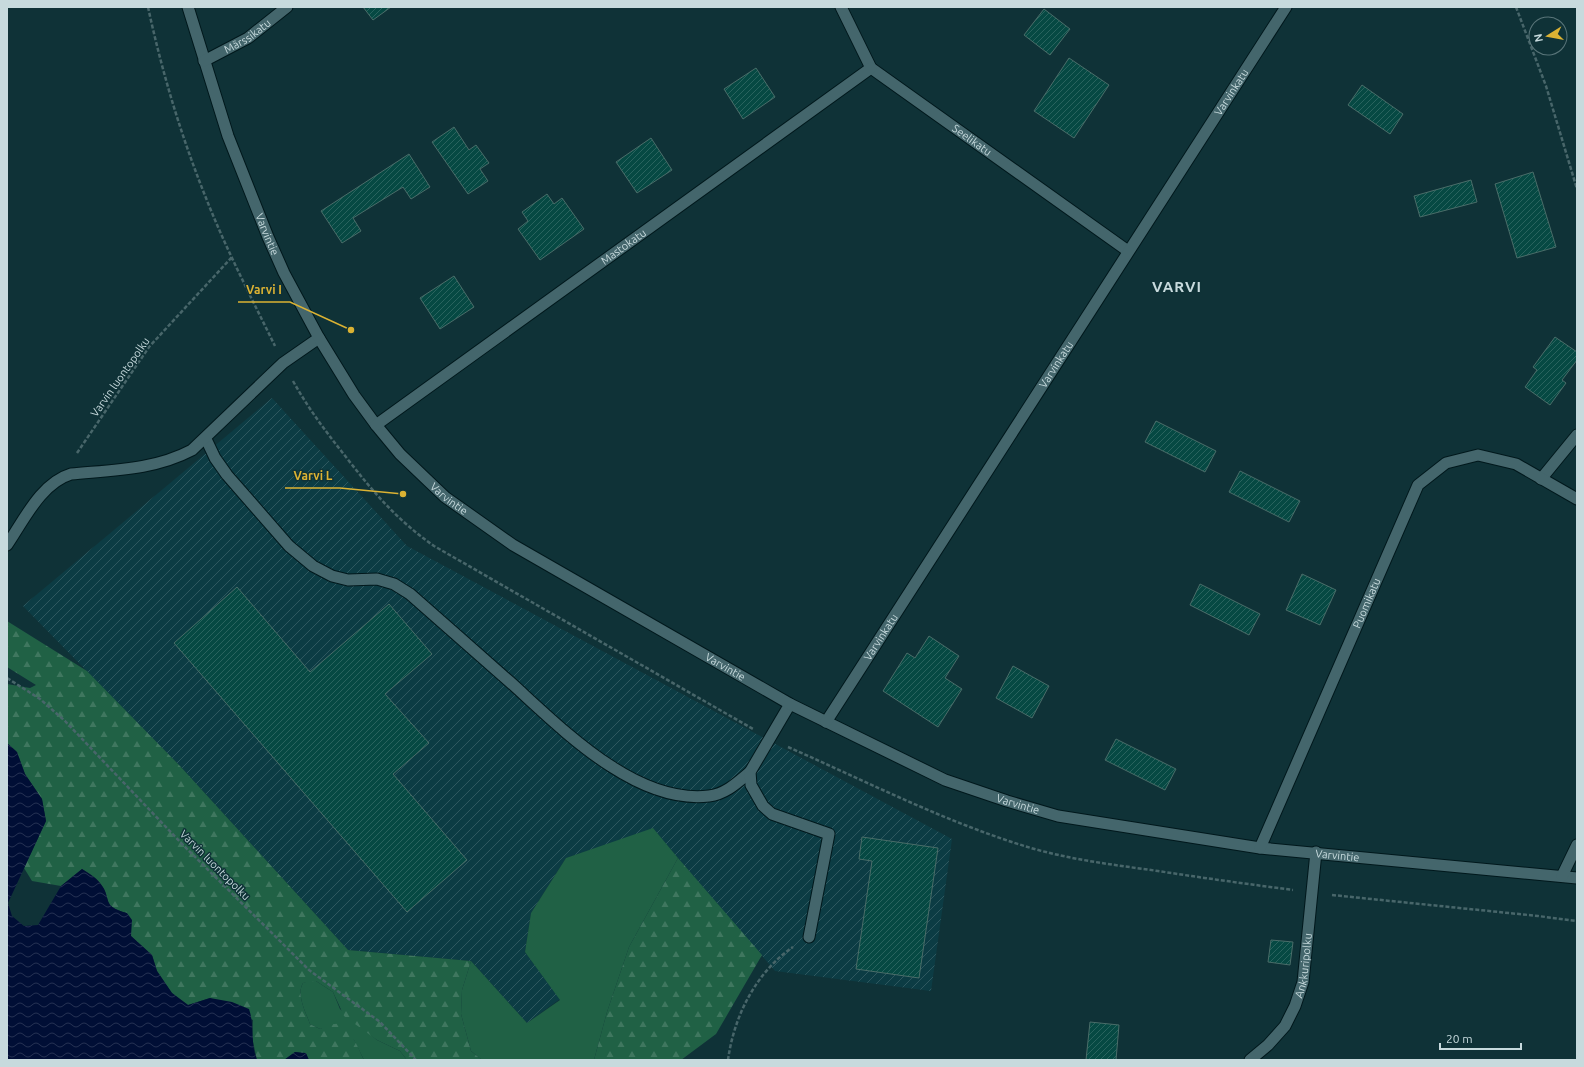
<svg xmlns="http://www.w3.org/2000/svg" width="1584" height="1067" font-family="Ubuntu,sans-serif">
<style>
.industrial{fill:url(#industrial-furrows)}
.grass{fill:#206145}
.forest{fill:url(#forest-firs)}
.water{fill:url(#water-waves)}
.building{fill:url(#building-hatch);stroke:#4a6d69}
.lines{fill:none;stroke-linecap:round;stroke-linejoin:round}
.service-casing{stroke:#01181c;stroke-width:13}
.minor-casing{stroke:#01181c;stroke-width:13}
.path{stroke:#48666a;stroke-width:2.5;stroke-dasharray:4 2;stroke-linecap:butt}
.service{stroke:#44666c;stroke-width:11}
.minor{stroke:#44666c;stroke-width:11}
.labels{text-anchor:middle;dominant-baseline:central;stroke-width:3;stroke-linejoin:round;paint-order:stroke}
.street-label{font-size:11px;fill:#c7dadd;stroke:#0f3237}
.district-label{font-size:15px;font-weight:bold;letter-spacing:1px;fill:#c7dadd;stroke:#0f3237}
.leader{fill:none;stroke:#dbb233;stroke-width:1.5}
.callout-dot{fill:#dbb233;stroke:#0f3237;stroke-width:1.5}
.callout-label{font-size:12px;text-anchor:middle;font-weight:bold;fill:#dbb233;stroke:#0f3237;stroke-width:3;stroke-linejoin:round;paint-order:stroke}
</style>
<defs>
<pattern id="industrial-furrows" width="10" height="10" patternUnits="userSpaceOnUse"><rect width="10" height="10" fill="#0c3c44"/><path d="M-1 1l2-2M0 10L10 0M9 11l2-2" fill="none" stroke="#2e585f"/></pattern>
<pattern id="forest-firs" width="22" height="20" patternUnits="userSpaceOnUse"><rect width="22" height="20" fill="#206145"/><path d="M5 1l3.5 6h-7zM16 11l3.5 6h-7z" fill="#3f775f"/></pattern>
<pattern id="water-waves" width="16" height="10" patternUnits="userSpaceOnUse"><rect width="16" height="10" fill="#000e35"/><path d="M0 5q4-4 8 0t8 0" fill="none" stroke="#243052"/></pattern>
<pattern id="building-hatch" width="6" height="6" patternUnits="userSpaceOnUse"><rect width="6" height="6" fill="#064943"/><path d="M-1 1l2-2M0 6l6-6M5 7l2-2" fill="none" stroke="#29635e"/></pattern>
</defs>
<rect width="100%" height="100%" fill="#0f3237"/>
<!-- industrial -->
<path class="industrial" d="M272,398L407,546L952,839L931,991L775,971L653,829L566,858L531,913L525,952L560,999L527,1023L471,961L348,950L180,766L23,606Z"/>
<!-- grass -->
<path class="grass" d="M653,828L678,858L629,947L607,1012L594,1060H482L471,1051L461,1014L462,990L471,961L527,1023L560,1000L525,952L531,913L566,858Z
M309,981H316L333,992L340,1009L377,1040L400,1051L407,1060H364L354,1040L338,1024L320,1029L310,1024C306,1013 296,994 303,983Z"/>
<!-- forest -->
<path class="forest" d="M7,621L87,671L180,766L348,950L471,961L462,990L461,1014L471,1051L482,1060H407L400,1051L377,1040L344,1016L333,992L316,981L303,983C296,994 306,1013 310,1024L320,1029C325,1027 333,1023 339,1024C349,1024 360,1052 364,1060H309L306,1054L295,1052L284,1060H257L252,1037L253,1020L210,998L188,1005L172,993L157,971L152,955L131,936L127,913C100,906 113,899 100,883C96,877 88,873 82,869L61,886L32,881L24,868L46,821L42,799L25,774L17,752L7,743V684L30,688L36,685L7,667Z
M678,858L762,955L716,1034L681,1060H594L607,1012L629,947Z"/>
<!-- water -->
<path class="water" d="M7,743L17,752L25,774L42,799L46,821L8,903L12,916L24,926L38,925L61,886L82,869C88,873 95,877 100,883C113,899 100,906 127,913L132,920L131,936L152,955L157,971L172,993L188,1005L210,998L232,1002L249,1009C255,1026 250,1043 257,1060H7Z
M295,1052L306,1053L309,1060H284Z"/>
<!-- building -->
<path class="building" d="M363,7H391L373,20Z
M1044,9L1070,29L1050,55L1024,35Z
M1069,58L1109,85L1074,138L1034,111Z
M756,68L775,97L743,119L724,89Z
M1362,85L1403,114L1390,134L1348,105Z
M454,127L469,150L476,145L489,163L480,169L488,181L468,194L432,142Z
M651,138L672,170L637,193L616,162Z
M409,154L430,187L411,199L403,187L353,218L361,231L342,243L321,211Z
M1533,172L1556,247L1517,258L1495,184Z
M1471,180L1477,202L1420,217L1414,196Z
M547,194L554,204L562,198L584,229L540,260L518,229L528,221L522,212Z
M454,276L474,307L440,329L420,298Z
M1555,337L1577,352V360L1562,380L1566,383L1550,405L1525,387L1537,370L1533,367Z
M1156,421L1216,451L1205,472L1145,442Z
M1240,471L1300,501L1289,522L1229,492Z
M1302,574L1336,590L1320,625L1286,610Z
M1200,584L1260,614L1249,635L1190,605Z
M237,587L310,672L389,604L432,654L385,694L429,743L393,774L467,860L407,912L174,643Z
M929,636L959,656L945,678L962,689L938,727L883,691L907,653L915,658Z
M1013,666L1049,686L1032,718L996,698Z
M1116,739L1176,769L1165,790L1105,760Z
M862,837L938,848L919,978L856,969L872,861L859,859Z
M1271,940L1293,942L1290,965L1268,962Z
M1090,1022L1119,1025L1116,1060H1086Z"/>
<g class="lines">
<!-- service casing -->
<g class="service-casing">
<g id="service">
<path d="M206,439L215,458L227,475L289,546L313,566L332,576L348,580L377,579L394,584L410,594C443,623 477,653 510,682C560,727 635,805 709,796C726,794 738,782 750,772"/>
<path d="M7,545C24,520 41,483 71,474C113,470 154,470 192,450L283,363L319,338"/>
<path d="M790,704L750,772L751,785L763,806L772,814L829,834L809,937"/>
<path id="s1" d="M1250,1060L1268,1045L1285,1026L1295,1006L1303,982L1316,852"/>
</g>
</g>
<!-- minor casing -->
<g class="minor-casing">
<g id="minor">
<path id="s2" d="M188,7L228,136L268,237L284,273L319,338L354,395L376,425L400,454L445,497L513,545L790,704L945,780L1007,801L1058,816L1260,848L1577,878"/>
<path id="s3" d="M841,7L871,68L1128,251"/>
<path id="s4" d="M204,61L248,38L287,7"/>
<path id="s5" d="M376,425L871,68"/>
<path d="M1541,479L1577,435"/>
<path id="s6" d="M826,722L1286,7"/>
<path id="s7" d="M1260,848L1418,485L1446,463L1478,455L1516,464L1577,499"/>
<path d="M1562,876L1577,845"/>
</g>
</g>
<!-- path -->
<path class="path" d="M148,7C162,72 181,136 206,198C226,249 251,297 275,346
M1516,7L1546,86L1577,189
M293,381C308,408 326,432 346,457C373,492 397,520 434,546L753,729
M77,453L149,347L232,257
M7,678L40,699L65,721L184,846L287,948L309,970L380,1022L416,1060
M788,747C868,782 947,823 1031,848C1072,860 1115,865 1158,871C1203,878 1248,884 1293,890
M1332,895L1538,916L1577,921
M728,1060C734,1016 756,972 793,947"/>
<!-- service -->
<use href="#service" class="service"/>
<!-- minor -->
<use href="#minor" class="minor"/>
</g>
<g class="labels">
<!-- street labels -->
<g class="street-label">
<text stroke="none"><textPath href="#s4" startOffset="50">Märssikatu</textPath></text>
<text stroke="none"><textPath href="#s6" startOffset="749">Varvinkatu</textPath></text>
<text stroke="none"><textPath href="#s3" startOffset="192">Seelikatu</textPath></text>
<text stroke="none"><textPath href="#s2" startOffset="241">Varvintie</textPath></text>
<text stroke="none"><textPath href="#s5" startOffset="305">Mastokatu</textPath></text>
<text stroke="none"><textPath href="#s6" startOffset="425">Varvinkatu</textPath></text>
<text transform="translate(120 377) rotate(-55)">Varvin luontopolku</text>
<text stroke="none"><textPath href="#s2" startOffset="565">Varvintie</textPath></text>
<text stroke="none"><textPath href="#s7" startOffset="267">Puomikatu</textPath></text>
<text stroke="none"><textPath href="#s6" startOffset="101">Varvinkatu</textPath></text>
<text stroke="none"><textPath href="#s2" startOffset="889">Varvintie</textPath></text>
<text stroke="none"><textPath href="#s2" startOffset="1213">Varvintie</textPath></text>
<text stroke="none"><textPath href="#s2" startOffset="1537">Varvintie</textPath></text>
<text transform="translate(215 865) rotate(45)">Varvin luontopolku</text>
<text stroke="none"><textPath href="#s1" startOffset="113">Ankkuripolku</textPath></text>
</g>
<!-- district labels -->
<g class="district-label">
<text x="1177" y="286">VARVI</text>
</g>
</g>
<!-- callouts -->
<path class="leader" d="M351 330L290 302H238M403 494L340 488H285"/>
<g class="callout-dot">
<circle cx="351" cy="330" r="4"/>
<circle cx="403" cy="494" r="4"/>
</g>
<g class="callout-label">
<text x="264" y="294">Varvi I</text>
<text x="313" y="480">Varvi L</text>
</g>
<!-- border -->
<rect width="1584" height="1067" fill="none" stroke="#c7dadd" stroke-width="16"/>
<!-- north arrow -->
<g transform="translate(1548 36) rotate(259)"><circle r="19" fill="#0f3237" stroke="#597579"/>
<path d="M0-3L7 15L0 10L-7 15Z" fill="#dbb233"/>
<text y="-6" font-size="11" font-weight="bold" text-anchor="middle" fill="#c7dadd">N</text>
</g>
<!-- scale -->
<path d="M1440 1043v6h81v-6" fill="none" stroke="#c7dadd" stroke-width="2"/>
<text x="1446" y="1043" font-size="12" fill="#c7dadd" stroke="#0f3237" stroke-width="3" paint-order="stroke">20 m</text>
</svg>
